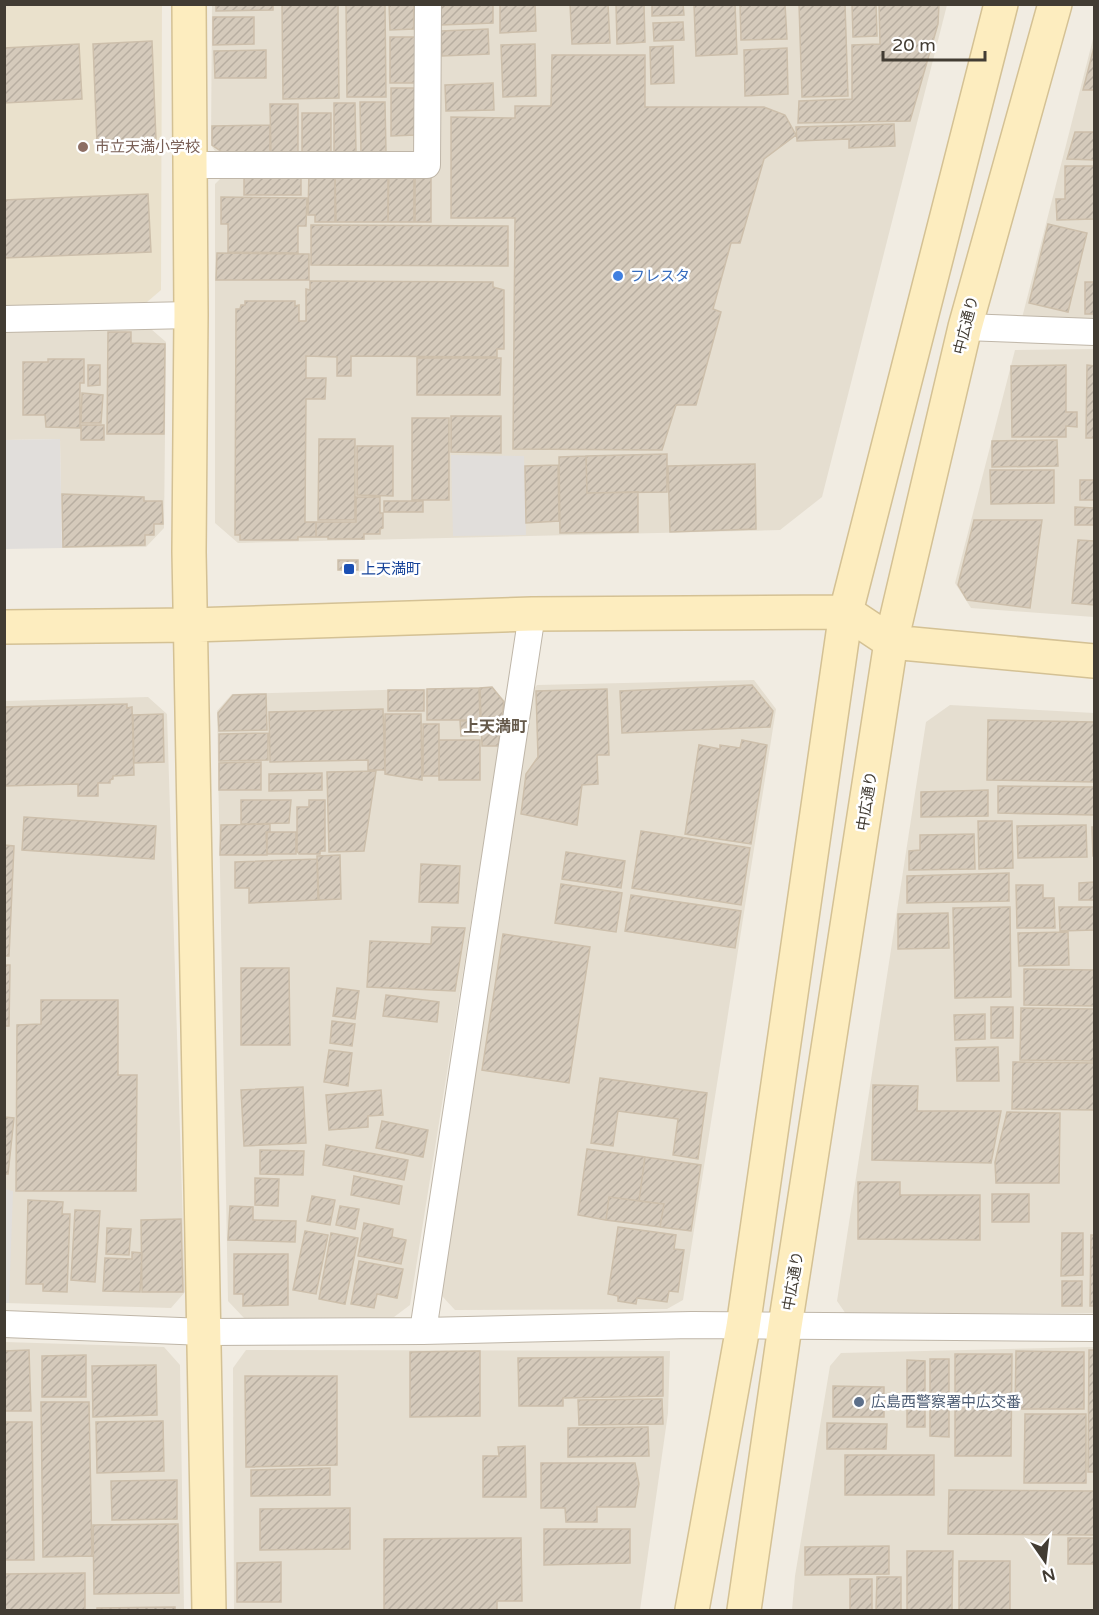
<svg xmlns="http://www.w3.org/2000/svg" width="1099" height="1615" font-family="'Varela Round','Noto Sans JP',sans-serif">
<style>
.residential{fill:#e5ded0}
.education{fill:#eae1cc}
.parking{fill:#e1dedb}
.building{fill:url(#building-hatch);stroke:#cdbfab;stroke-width:1.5}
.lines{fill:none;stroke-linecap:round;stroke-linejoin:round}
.street-casing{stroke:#bfb6a8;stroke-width:28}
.secondary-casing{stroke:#d4c194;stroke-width:36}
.street{stroke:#fff;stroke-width:26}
.secondary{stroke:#fdedbf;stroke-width:33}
.education-dot{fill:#8d6e63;stroke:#fff;stroke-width:2}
.shop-dot{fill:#3f7fe0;stroke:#fff;stroke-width:2}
.transit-dot{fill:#1a4fb4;stroke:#fff;stroke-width:2}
.service-dot{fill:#5c6f8a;stroke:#fff;stroke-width:2}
.labels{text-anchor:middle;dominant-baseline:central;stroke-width:5;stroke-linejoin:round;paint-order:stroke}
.education-label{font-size:15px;fill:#785e54;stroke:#fff;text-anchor:start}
.shop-label{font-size:15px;fill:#366cbe;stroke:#fff;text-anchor:start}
.street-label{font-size:15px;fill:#423c33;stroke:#fff}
.transit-label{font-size:15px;fill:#164399;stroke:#fff;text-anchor:start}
.service-label{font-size:15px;fill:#4e5e75;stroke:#fff;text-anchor:start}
.neighbourhood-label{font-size:16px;font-weight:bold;fill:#65594a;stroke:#fff}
</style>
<defs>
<pattern id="building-hatch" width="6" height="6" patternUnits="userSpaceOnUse" patternTransform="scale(1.5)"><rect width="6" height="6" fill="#d5cabb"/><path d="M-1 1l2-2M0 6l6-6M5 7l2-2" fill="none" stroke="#b8aea1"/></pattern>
</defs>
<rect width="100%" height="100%" fill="#f1ece2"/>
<!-- residential -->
<path class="residential" d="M212,5H421V146L406,158L219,157L211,145Z
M441,5H947L822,497L780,530L238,543L215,523V184L230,169L440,168Z
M1094,35V319L1022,318Z
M151,329L166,342L164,528L146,547L62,548L60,439L5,440L4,332Z
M1094,349V617L971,608L955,583L1015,350Z
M754,680L776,709L683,1300L667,1309L455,1310L442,1296L529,695L537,685Z
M492,687L506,702L410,1305L394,1317L244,1318L228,1301L217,711L232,694Z
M148,697L167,714L185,1292L171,1308L5,1303V701Z
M950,705L1094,713V1313L846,1314L837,1301L926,722Z
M5,1342L164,1347L180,1365L184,1610H5Z
M1094,1347V1610H792L795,1576L830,1366L841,1353Z
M246,1350L670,1351L668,1413L640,1610H234L233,1368Z"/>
<!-- education -->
<path class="education" d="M4,5H162L161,290L147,302L5,307Z"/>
<!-- parking -->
<path class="parking" d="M60,439L62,548L5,549V440Z
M451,455L524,456L526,535L453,536Z
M5,1189L13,1191L9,1303H4Z"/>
<!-- building -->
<path class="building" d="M216,4H273V10L216,11Z
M282,4H338L339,98L283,99Z
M346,4H385L386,97H347Z
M389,4H414V29L390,30Z
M440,4H493V23L441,25Z
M500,4H535L536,31L500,33Z
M570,4H608L610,43L572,44Z
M616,4H644L645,42L617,44Z
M652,4H683L684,15L652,16Z
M694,4H735L737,54L696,56Z
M740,4H785L787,39L741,40Z
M799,4H845L848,96L802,97Z
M852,4H876L877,36L853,37Z
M879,4H939L938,24L910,121L798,123L799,101L852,99V45L880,44Z
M213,17H254V44L213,45Z
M683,22L684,40L654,41L653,23Z
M488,29L489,54L442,56L441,31Z
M390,37H415V83H390Z
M152,41L156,140L97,143L93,44Z
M79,44L82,99L4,103V48Z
M535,44L536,96L503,97L501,45Z
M673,46L674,83L651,84L650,47Z
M1094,47V90H1083Z
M787,48L788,94L745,96L744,50Z
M266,50V78H215L214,51Z
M552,55H645V107H764L785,115L796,135L764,159L740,243H731L713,309L721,312L696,405H676L662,450L513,449L515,218H451V117L515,118V106H551Z
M493,83L494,110L446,111L445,85Z
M391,88H416V135L391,136Z
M360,102H385L386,152L361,153Z
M334,103H355L356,152H334Z
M270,104H298V152L271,153Z
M302,113H331V153L302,154Z
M894,124L895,146L849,148V139L797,141L796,127Z
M270,125V153L225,154L212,145V126Z
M1075,132H1094V160L1067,159Z
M1065,166H1094V219L1057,220L1056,199H1065Z
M388,170V222H336L335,171Z
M309,171H335V222H315V215H308Z
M389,172H414V222H388Z
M415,172H431V222H415Z
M244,174H301V195H244Z
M148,194L151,252L4,258V200Z
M221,197L307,198L306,226H298V253L228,252V224H221Z
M1048,224L1087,233L1068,312L1029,303Z
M311,225L508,226V266L311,265Z
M217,253L309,254V280H216Z
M310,281L493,282V287L504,290V349H497V357L351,356V376H337V357L306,356V378H326L325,399H306L305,522H316V537H298V540H240V535H235L236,309H240L241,305H245V301H295V306L299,305V321H306V289L310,290Z
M1085,282H1094V314H1085Z
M108,332H131V343L165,344L164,434H107Z
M417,358H501L500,395H417Z
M48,359H84V383H80V428L46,427L45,415H23V362H48Z
M88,365H100V385L88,386Z
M1066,365V412H1077V427L1066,426V437H1012L1011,366Z
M1087,365L1094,366V438H1086Z
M82,393L103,395L101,423H81Z
M451,416H501V453L451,452Z
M412,418H449V500H412Z
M81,425H104V440H81Z
M319,439H355V520H318Z
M1057,440L1058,466L992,467V441Z
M357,446H393V496L357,495Z
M667,454V492L587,493L586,456Z
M586,456L587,493L638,492V532L560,533L559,457Z
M755,464L756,529L670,532L668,466Z
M558,465L559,521L526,523L525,466Z
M990,470H1054V503L991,504Z
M1080,480H1094V500H1080Z
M62,494L144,497V501H162L163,524H154V535H145V545L63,547Z
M356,497H380V513H383V528L380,529V534H364V539H328V537H316V522H356Z
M384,501H423V512H384Z
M1075,507L1094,508V525H1075Z
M974,520H1042L1030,608L967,600L958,585Z
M1078,540L1094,541V605L1072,603Z
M338,560H358V570H338Z
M752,685L773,711L770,727L622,733L620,691Z
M492,687L504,702L498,746H482L480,688Z
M479,688L480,720H427V689Z
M607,689L609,755H597L598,784L582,785L577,825L521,814L526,774L538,757L536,691Z
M388,690H424V711H388Z
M266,694L267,730L219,731L218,713L233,695Z
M127,704V708L132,707L134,775L113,776V779L110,780V783H98V796H78V784L4,786V707Z
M383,709L385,770H368V760L270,762L269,712Z
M163,714L164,762L134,763L133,715Z
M385,714H421L422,780L385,774Z
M478,720V735L461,736L460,721Z
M988,720L1094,722V782L987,780Z
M423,724H439V776H423Z
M268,733V760L219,761V734Z
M439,740H480V780H439Z
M742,740L767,745L751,844L685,834L699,745L720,749V745L740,748Z
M261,762V790H219V763Z
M376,771L364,851L329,852L327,772Z
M322,773V790L269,791V774Z
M998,786L1094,787V815L998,813Z
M988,790V816L921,817V792Z
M241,800H291L289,823L241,824Z
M309,800H325V851H320V854H299L297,851V807H309Z
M24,817L156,826L154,859L22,850Z
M978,821H1012L1013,868L979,869Z
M270,824V832H266L267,855H220L221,825Z
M1086,825L1087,857L1018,858L1017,826Z
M1092,827H1094V856H1093Z
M641,831L750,848L741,905L632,888Z
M267,832H296V854H267Z
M974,834L975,869L909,870V851L920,850V835Z
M4,845L14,846L9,956H4Z
M566,852L625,861L621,888L562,879Z
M340,855L341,899L319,900L317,856Z
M317,859L318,900L249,903V888H235V862Z
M421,864L460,866L458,903L419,902Z
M1009,873V901L907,903V876Z
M1094,882V900H1079V883Z
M561,884L622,893L616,932L555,923Z
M1016,885H1043V898H1054L1055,928H1017Z
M631,895L741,911L735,948L625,931Z
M1010,907L1011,997L955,998L953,908Z
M1059,907H1094V930L1060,931Z
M948,913L949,948L898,949V914Z
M432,927L465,928L455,991L367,987L370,941L431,944Z
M1068,932L1069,965L1019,966L1018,933Z
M503,934L590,947L569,1083L482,1070Z
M4,965H10L9,1026H4Z
M241,968H289L290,1045H241Z
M1024,969L1094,970V1006L1024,1005Z
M337,988L359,991L355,1019L333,1016Z
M386,995L439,1002L437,1022L383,1016Z
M41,1000H118V1075H137L136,1191H16L17,1025L41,1024Z
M991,1007H1013V1038H991Z
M1021,1008L1094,1009V1061L1020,1060Z
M985,1014V1039L955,1040L954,1015Z
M332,1021L355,1024L352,1046L330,1043Z
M998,1047L999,1081H957L956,1048Z
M329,1050L352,1053L348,1086L324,1082Z
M1013,1062L1094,1063V1110L1012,1109Z
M600,1078L707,1093L698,1159L673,1155L678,1119L618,1111L613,1146L591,1143Z
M873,1085L918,1086L917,1111H1001L991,1163L872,1160Z
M303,1087L306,1143L244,1146L241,1090Z
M381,1090L383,1115L368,1116V1127L329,1130L326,1095Z
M1007,1112L1060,1113L1059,1183H996L995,1162Z
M4,1117L14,1118L8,1174H4Z
M382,1121L428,1130L423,1157L376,1148Z
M326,1145L408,1160L404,1180L323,1165Z
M587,1149L645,1157L639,1201L609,1197L606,1220L578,1215Z
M260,1150L304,1151L303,1175L260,1174Z
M645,1157L701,1165L691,1231L660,1227L664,1204L639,1201Z
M354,1176L402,1186L399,1204L351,1195Z
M255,1178L279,1179L278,1206L255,1205Z
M858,1182H900V1195H980V1240L858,1239Z
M992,1194H1029V1222H992Z
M312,1196L335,1200L330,1225L307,1221Z
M609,1197L664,1204L660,1227L606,1220Z
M28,1200L63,1202L62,1214H70L67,1292L43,1291V1284H26Z
M230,1206L253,1207V1220L296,1221L295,1242L228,1240Z
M340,1206L359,1209L355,1229L336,1225Z
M75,1210L100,1211L95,1282L71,1280Z
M181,1219L183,1292H142L141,1220Z
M364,1223L393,1229L392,1237L406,1240L401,1264L358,1256Z
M618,1227L676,1235L674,1249L684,1250L678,1292L669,1291L667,1302L637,1298L636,1304L618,1301V1296L608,1294Z
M107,1228L131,1229L129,1255L106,1254Z
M305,1231L328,1235L316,1294L293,1290Z
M331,1233L358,1238L345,1304L319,1299Z
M1062,1233H1083V1275L1061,1276Z
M1091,1235H1094V1306H1090Z
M132,1252L142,1253L140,1292L103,1291L105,1258L132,1259Z
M234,1254H288V1305L243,1306V1294H234Z
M359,1261L403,1269L397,1298L377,1294L374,1308L351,1304Z
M1062,1281H1082V1306H1062Z
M29,1350L31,1411H4V1351Z
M1089,1350H1094V1472H1088Z
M480,1351V1416L410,1417V1352Z
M1016,1351L1084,1352V1409H1015Z
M955,1354H1012L1011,1456H955Z
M86,1355V1397H42V1356Z
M663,1357V1396L563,1398V1406H519L518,1358Z
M930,1359H949V1437L930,1436Z
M907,1360L925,1361V1427H907Z
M156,1365L157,1415L93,1417L92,1366Z
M245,1376H337V1465L246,1467Z
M833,1386L884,1387V1417H833Z
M662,1399L663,1424L579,1425L578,1400Z
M41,1402H89L92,1556L43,1557Z
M1025,1414H1086V1483H1024Z
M163,1421L164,1471L97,1473L96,1422Z
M4,1422H32L34,1560H4Z
M827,1423L887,1424L886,1449H827Z
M648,1427L649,1456L568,1457V1428Z
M525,1446L526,1497H483V1456H499L498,1447Z
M845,1455H934V1495H845Z
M541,1463H635L639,1484L635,1507H597V1522H566L565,1508H541Z
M330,1468V1495L251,1496V1470Z
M177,1480V1519L112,1520L111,1481Z
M949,1490L1094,1491V1535L948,1534Z
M350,1508V1549L260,1550V1509Z
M178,1524L179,1593L94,1594L93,1525Z
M544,1529H630V1563L544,1565Z
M521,1538L522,1601H497V1610H384V1539Z
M1068,1538H1094V1564H1068Z
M889,1546V1574L805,1575V1547Z
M907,1551H953L952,1610H907Z
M959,1561H1010V1610H959Z
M281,1562V1602H237V1563Z
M85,1573V1610H4V1574Z
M877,1577H901V1610H876Z
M850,1579H872V1610H850Z
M175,1607V1610H97V1608Z"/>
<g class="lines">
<!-- street casing -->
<g class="street-casing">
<path id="street" d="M191,165H427L428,4
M4,319L191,315
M965,327L1094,332
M4,1324L205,1332L423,1331L692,1325L1094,1328
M423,1331L532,614"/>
</g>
<!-- secondary casing -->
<g class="secondary-casing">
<path id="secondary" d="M189,4L191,315L189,552L209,1610
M4,627L191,625L532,614L846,612L891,642L1094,661
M692,1610L743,1327L846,612L1001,4
M744,1610L785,1326L891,642L965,327L1055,4"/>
</g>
<!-- street -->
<use href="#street" class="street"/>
<!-- secondary -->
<use href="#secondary" class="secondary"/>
</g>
<!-- markers -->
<circle class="education-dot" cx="83" cy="147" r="6"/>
<circle class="shop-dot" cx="618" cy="276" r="6"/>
<rect class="transit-dot" x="343" y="563" width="12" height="12" rx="3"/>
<circle class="service-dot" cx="859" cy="1402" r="6"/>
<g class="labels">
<!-- education labels -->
<g class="education-label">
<text x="95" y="147">市立天満小学校</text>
</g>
<!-- shop labels -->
<g class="shop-label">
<text x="630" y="276">フレスタ</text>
</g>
<!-- street labels -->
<g class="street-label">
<text transform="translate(966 325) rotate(-76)">中広通り</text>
<text transform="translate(867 801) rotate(-81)">中広通り</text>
<text transform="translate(793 1281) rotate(-80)">中広通り</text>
</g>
<!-- transit labels -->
<g class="transit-label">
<text x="361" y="569">上天満町</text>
</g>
<!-- service labels -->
<g class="service-label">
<text x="871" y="1402">広島西警察署中広交番</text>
</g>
<!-- neighbourhood labels -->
<g class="neighbourhood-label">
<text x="495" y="727">上天満町</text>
</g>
</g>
<!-- border -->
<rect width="1099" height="1615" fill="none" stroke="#423c33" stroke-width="12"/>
<!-- north arrow -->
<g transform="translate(1045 1561) rotate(166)" stroke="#ffffff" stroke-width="4.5" paint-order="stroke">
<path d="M0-4.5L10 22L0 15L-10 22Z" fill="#423c33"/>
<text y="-9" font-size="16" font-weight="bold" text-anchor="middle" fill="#423c33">N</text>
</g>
<!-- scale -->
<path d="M883 51v9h102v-9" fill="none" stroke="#423c33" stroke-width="3"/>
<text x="892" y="51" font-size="18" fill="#423c33" stroke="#ffffff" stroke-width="4.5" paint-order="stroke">20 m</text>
</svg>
